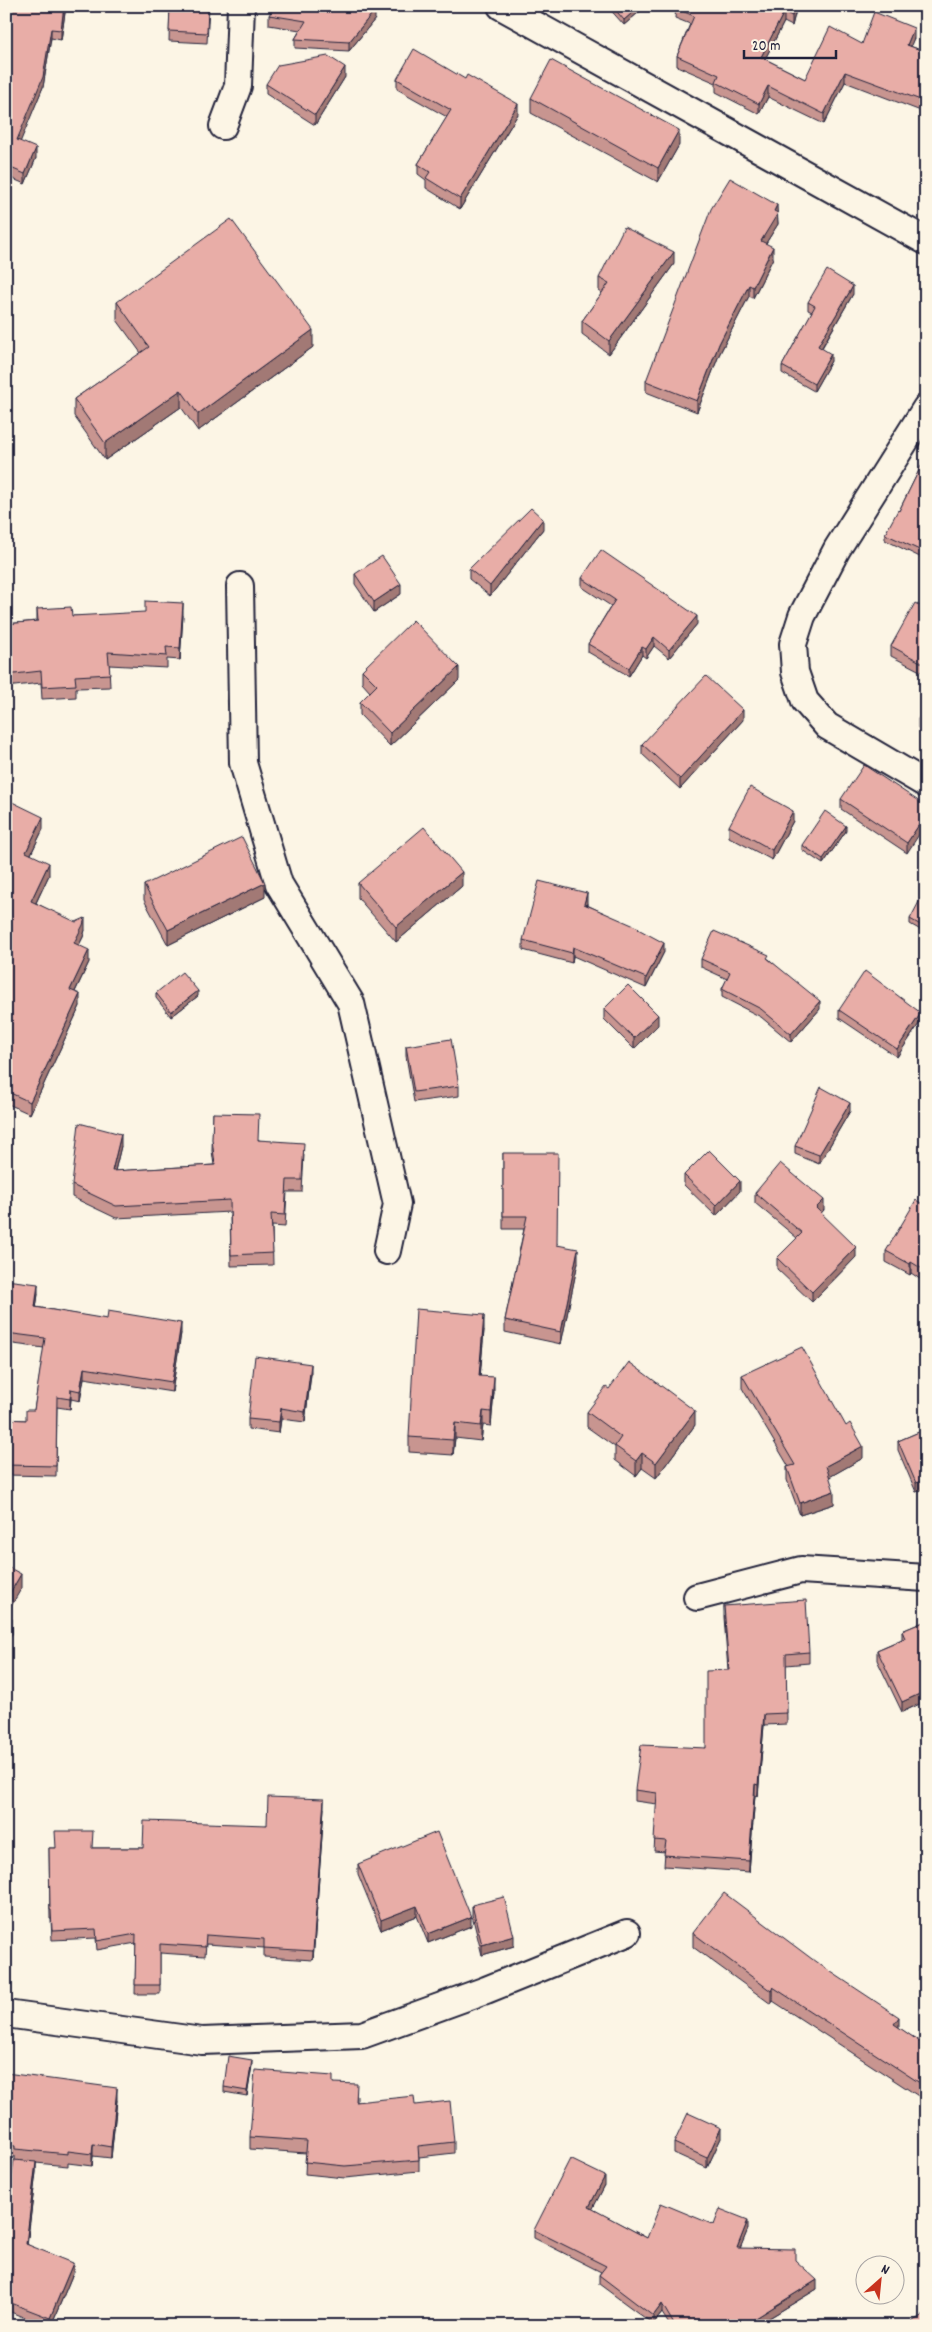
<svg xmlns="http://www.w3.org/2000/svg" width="932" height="2332" font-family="Dekko,sans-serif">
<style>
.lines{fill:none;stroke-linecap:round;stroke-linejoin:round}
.street-casing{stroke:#22223b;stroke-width:30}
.street{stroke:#fcf5e5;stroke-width:26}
.wall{fill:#c89590;stroke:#22223b}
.shaded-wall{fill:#a27975;stroke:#22223b}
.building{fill:#e8ada7;stroke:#22223b}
</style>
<rect width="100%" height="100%" fill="#fcf5e5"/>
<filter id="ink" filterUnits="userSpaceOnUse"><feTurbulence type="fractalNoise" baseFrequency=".02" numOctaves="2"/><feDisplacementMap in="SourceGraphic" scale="10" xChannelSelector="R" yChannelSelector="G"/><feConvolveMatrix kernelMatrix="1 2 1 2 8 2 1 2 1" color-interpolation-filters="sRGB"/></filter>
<g filter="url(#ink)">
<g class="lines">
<!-- street casing -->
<g class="street-casing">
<path id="street" d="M501,6L926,241
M223,126L238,86L241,6
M926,408L837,549L802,616L793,644L795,672L805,701L827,726L926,784
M240,586L243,763L279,884L351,1003L397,1204L387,1251
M697,1597L801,1570L926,1578
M6,2014L202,2041L362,2035L486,1990L627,1933"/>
</g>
<!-- street -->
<use href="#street" class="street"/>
</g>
<!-- wall -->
<path class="wall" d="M6,6H66L61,40L51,38L43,87L20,141L36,158L25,184L6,176Z
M170,6H209L207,43L169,41Z
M607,6H646L624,25Z
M676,6H797L792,26L784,22L765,59L805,79L862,44L914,38L910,46L926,52V113L845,82L824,124L768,97L759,114L716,92V83L677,66V56L690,24L675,18Z
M269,15L375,19L349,51L295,48V39L300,30L269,25Z
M345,77L315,125L266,94V84Z
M397,79L518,114L460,209L426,188V180L418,174V164L447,117L397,89Z
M531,98L679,145L658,182L531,113Z
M777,213L778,224L766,243L773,258L753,298L749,296L719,355L697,412L646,392V381Z
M674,264L609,354L582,334V321L602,293L599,291V278Z
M853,294L822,348L831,361L814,391L782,373V366L812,312L808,310V302Z
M117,302L313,347L198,431L181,407L105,460L74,416V399L141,353L117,320Z
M926,456V560L885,540V534L899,511Z
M543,529L490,596L469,579V569Z
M355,574L401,594L374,612L355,584Z
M582,578L697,624L669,658L654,646L646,658L642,655L629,676L588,652V644L611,606L582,587Z
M37,609L72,616L183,615L180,660L167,659V668L109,665L110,687L76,688V697L42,699L41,683L6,687V624L37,621Z
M926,609V674L891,656V646Z
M362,670L459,680L390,746L360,715V702L370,692L362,683Z
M926,709V734L918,728V719Z
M743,720L680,789L642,754V744Z
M6,799L43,829L31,854L49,875L36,903L85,930L83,937L79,945L89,962L75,992L80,1006L30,1114L6,1103Z
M841,799L926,806L907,853L841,809Z
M793,821L772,860L729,837V826Z
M846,831L823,864L802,850V845Z
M358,883L462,886L396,942L358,898Z
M144,885L265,897L168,945L144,900Z
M926,900V933L910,924V919Z
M587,903V905L639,930L664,952L646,988L573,956L572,963L523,950V940Z
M701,959H769L820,1009L791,1042L761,1017L722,997V989L727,979L701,967Z
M156,993L198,996L171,1017L156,998Z
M604,1009L658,1025L634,1049L604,1019Z
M839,1010L921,1021L897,1057L839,1018Z
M406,1046L459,1086V1096L414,1102L406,1056Z
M850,1111L819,1164L795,1154V1146Z
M213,1113L259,1140L304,1154L302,1192H287L285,1227L272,1226L273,1265L231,1266L230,1212L116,1218L72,1197V1185L121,1146L115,1171L214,1165L212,1151Z
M503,1153L558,1245L578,1262L561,1344L505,1332V1320L524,1229H503Z
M684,1175L740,1191L716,1216L684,1185Z
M755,1193L824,1210L821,1213L856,1257L812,1302L777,1269V1258L797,1238L755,1203Z
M926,1206V1283L911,1273L910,1275L886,1262V1251Z
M6,1280L38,1294L36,1307L181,1333L172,1392L84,1378L80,1401L71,1399L70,1409L57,1407L56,1476L6,1475V1419L26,1420L34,1410L44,1348L6,1343Z
M484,1330L480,1376L494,1392L491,1426L483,1425L481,1441L455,1438L453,1455L409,1452V1437Z
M311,1374L305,1422L281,1419L279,1433L248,1429V1419Z
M742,1375L863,1458L829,1477L834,1504L800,1515L787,1480V1467H789L742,1388Z
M609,1389L695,1425L656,1478L642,1468L636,1476L615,1460V1447L587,1427V1412Z
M926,1429V1488L916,1492L898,1450V1441Z
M724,1606L809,1652V1663L786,1665L787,1724L764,1725L758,1796L755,1795L749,1872L664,1866L665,1852L654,1851L657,1804L635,1801V1790L706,1748L728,1670L724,1617Z
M926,1621V1701L902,1712L877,1660V1650L902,1639V1631Z
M324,1808L313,1960L264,1957V1948L206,1944L205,1956L160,1953V1994H135L136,1943L97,1950L96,1938L52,1940L51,1919H50L49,1848H143L267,1825Z
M358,1864L471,1926L428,1943L417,1916L381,1930L358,1874Z
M472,1905L514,1946L482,1955L472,1915Z
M693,1933L899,2028L926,2046V2101L773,2001L771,2004L693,1947Z
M252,2065L247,2096L224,2092V2087Z
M6,2073L117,2100L111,2158L93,2156L92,2166L68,2163V2166L36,2163V2172L27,2244L73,2273L51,2326H44L6,2310V2215L15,2160V2157L6,2156Z
M333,2083L357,2096V2102L415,2105L454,2142V2153L419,2157V2171L345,2178L305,2174L306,2153L250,2149V2137Z
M721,2138L707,2168L674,2153V2143Z
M605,2185L592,2209L647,2238L714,2225L748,2229L740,2248L795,2260L817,2289L756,2326H670L662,2313L653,2324L599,2284V2275L601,2272L534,2238V2230Z"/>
<!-- shaded-wall -->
<path class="shaded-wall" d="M64,6H66L61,40V30Z
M640,6H646L624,25V20Z
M794,6H797L792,26V16Z
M375,10V19L349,51V42Z
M784,12V22L761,67V57Z
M914,28V38L907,55V45Z
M51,29V38L43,87L17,150V140Z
M345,67V77L315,125V115Z
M845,72V82L824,124V114Z
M768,86V97L759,114V104Z
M518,104V114L460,209V199Z
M679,130V145L658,182V168Z
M36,148V158L25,184V174Z
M777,205L778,224L761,251V241Z
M773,247V258L753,298V287Z
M674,252V264L609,354V341Z
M749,285V296L719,355L697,412V401L719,344Z
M853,286V294L818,354V346Z
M313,330V347L198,431V414Z
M831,354V361L814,391V384Z
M181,390V407L105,460V443Z
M543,519V529L490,596V586Z
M401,584V594L374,612V602Z
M183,603V615L180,660V648Z
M697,616V624L669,658V650Z
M654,637V646L646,658V649Z
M642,647V655L629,676V668Z
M459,667V680L390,746V733Z
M743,710V720L680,789V779Z
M793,811V821L772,860V850Z
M926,814V824L907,853V843Z
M43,817V829L26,864V852Z
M846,826V831L823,864V859Z
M49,863V875L31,913V901Z
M462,872V886L396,942V927Z
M265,883V897L168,945V930Z
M587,893V903L584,914V904Z
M85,918V930L83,937L74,955V943Z
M664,943V952L646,988V978Z
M573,947V956L572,963V953Z
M89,950V962L70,1002V990Z
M198,991V996L171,1017V1012Z
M80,994V1006L30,1114V1102Z
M820,1001V1009L791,1042V1034Z
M921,1013V1021L897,1057V1049Z
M658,1015V1025L634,1049V1038Z
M850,1103V1111L819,1164V1155Z
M121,1134V1146L112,1183V1171Z
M740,1181V1191L716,1216V1206Z
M824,1200V1210L816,1219V1208Z
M856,1247V1257L812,1302V1292Z
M578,1249V1262L561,1344V1332Z
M911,1262V1273L910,1275V1264Z
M38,1284V1294L35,1317V1307Z
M484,1315V1330L479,1390V1376Z
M181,1323V1333L172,1392V1382Z
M311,1364V1374L305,1422V1412Z
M84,1368V1378L80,1401V1391Z
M494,1377V1392L491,1426V1412Z
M71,1389V1399L70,1409V1399Z
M281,1408V1419L279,1433V1422Z
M483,1411V1425L481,1441V1426Z
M695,1411V1425L656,1478V1463Z
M455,1423V1438L453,1455V1440Z
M863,1446V1458L826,1479V1466Z
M642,1453V1468L636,1476V1461Z
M926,1479V1488L916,1492V1483Z
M834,1491V1504L800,1515V1503Z
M21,1574V1589L6,1615V1600Z
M12,1619V1634L6,1643V1628Z
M926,1691V1701L902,1712V1702Z
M764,1714V1725L758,1796V1785Z
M755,1784V1795L749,1872V1861Z
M324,1799V1808L313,1960V1951Z
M417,1906V1916L381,1930V1920Z
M471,1917V1926L428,1943V1934Z
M514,1936V1946L482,1955V1945Z
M773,1987V2001L771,2004V1991Z
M899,2017V2030L894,2024Z
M252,2060V2065L247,2096V2091Z
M117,2088V2100L111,2158V2147Z
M721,2128V2138L707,2168V2158Z
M93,2144V2156L92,2166V2154Z
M36,2162V2172L26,2254V2244Z
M605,2176V2185L589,2216V2207Z
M748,2220V2229L737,2256V2248Z
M73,2263V2273L51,2326H50V2318Z
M817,2280V2289L756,2326H743Z
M662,2304V2313L653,2324V2316Z"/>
<!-- building -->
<path class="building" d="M6,6H64L61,30L51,29L43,77L17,140L36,148L25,174L6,166Z
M170,6H208L207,33L169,31Z
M274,6H371L375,10L349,42L295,39L306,21L269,15Z
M612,6H640L624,20Z
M676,6H794L792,16L784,12L761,57L805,79L830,27L862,44L874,12L914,28L907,45L926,52V102L845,72L824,114L768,86L759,104L716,82L719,75L677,56L694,16L675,8Z
M414,49L465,79L467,75L518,104L460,199L426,178L430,172L418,164L451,110L397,79Z
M328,56L345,67L315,115L266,84L278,65Z
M551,60L679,130L658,168L531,98Z
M730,178L777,205L774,211L778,213L761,241L773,247L753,287L749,285L719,344L697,401L646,381L711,209Z
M231,219L313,330L198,414L181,390L105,443L74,399L149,347L117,302Z
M624,227L674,252L609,341L582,321L609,283L599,278Z
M827,270L853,286L818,346L831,354L814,384L782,366L815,306L808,302Z
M926,456V553L885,534L898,510L899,511Z
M531,508L543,519L490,586L469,569Z
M601,550L697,616L669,650L654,637L646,649L642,647L629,668L588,644L615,600L582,578Z
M382,556L401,584L374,602L355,574Z
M145,601L183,603L180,648L166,647L167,656L108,652L110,674L75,676L76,685L42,687L41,671L6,675V624L38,621L37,609L71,607L72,616L145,612Z
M915,603L926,609V665L891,646Z
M413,620L459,667L390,733L360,702L377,685L362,670Z
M706,676L743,710L680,779L642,744Z
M926,709V724L918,719Z
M864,765L926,806V814L907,843L841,799Z
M750,787L793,811L772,850L729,826Z
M6,799L43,817L26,852L49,863L31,901L76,922L85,918L83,925L74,943L89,950L70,990L80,994L30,1102L6,1091Z
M825,811L846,826L823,859L802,845Z
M424,827L462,872L396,927L358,883Z
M242,837L265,883L168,930L144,885Z
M539,881L587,893L584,904L639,928L638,929L664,943L646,978L573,947L572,953L523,940Z
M921,898L926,900V928L910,919Z
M714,931L769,955L767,958L820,1001L791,1034L761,1009L722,989L730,972L701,959Z
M865,971L921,1013L897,1049L839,1010Z
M182,972L198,991L171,1012L156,993Z
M628,985L658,1015L634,1038L604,1009Z
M451,1039L459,1086L414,1092L406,1046Z
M821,1087L850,1103L819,1155L795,1146Z
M213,1113L259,1114L258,1140L304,1143L302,1180H287L285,1215L271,1214L273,1253L231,1255L230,1200L116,1206L72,1185L79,1123L121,1134L112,1171L215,1165L212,1139Z
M709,1150L740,1181L716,1206L684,1175Z
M503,1153H558L557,1245L578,1249L561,1332L505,1320L527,1216H503Z
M780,1163L824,1200L816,1208L856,1247L812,1292L777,1258L802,1233L755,1193Z
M916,1200L926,1206V1271L911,1262L910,1264L886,1251Z
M6,1280L38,1284L35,1307L107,1319L108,1311L181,1323L172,1382L84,1368L80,1391L71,1389L70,1399L57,1397L56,1466L6,1465V1419L26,1420V1410H34L45,1338L6,1333Z
M416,1309L484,1315L479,1376L494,1377L491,1412L483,1411L481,1426L455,1423L453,1440L409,1437Z
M802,1347L846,1426L850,1423L863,1446L826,1466L834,1491L800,1503L787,1467L795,1465L742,1375Z
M255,1356L311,1364L305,1412L281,1408L279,1422L248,1419Z
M629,1362L695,1411L656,1463L642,1453L636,1461L615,1446L621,1437L587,1412L606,1387L609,1389Z
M926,1429V1479L916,1483L898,1441Z
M6,1566L21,1574L6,1600Z
M806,1600L809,1652L786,1654L787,1713L764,1714L758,1785L755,1784L749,1861L664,1855L666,1841L654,1840L657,1793L635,1790L641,1745L706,1748V1671L729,1670L724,1606Z
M6,1616L12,1619L6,1628Z
M926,1621V1691L902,1702L877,1650L905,1638L902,1631Z
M268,1797L324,1799L313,1951L264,1948V1939L206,1935L205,1947L160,1944V1985H135L136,1934L97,1941L96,1929L52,1931L51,1910H50L49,1848H56L55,1831H93L92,1848H143L144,1821L267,1825Z
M437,1832L471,1917L428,1934L417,1906L381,1920L358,1864Z
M724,1893L816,1962L899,2017L894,2024L926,2046V2087L773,1987L771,1991L693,1933Z
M504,1897L514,1936L482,1945L472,1905Z
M228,2056L252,2060L247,2091L224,2087Z
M255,2070L333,2076V2083L357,2084L356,2102L414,2096L415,2105L450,2101L454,2142L418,2146L419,2160L345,2166L305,2162L307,2141L250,2137Z
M6,2073L117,2088L111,2147L93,2144L92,2154L68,2151V2154L15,2149V2146L6,2145Z
M688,2113L721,2128L707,2158L674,2143Z
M570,2159L605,2176L589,2207L647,2238L661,2203L714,2225L720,2209L748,2220L737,2248L795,2249V2260L817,2280L743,2326H675L662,2304L653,2316L599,2275L606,2266L534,2230Z
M14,2160L36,2162L26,2244L73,2263L50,2318L6,2301V2215Z
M926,2313V2326H905Z"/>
</g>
<!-- margin -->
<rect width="932" height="2332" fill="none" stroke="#fcf5e5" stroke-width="25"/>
<rect x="12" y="12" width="907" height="2307" fill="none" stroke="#22223b" stroke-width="2" filter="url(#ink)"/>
<!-- north arrow -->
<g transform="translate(880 2280) rotate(27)"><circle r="24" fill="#fcf5e5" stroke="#a5a1a1"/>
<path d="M0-4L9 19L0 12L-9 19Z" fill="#c8321e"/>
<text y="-8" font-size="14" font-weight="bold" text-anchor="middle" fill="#22223b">N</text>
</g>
<!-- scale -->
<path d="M744 50v8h92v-8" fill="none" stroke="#22223b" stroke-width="2.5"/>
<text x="752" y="50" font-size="15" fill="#22223b" stroke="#fcf5e5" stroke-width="4" paint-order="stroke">20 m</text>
</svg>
